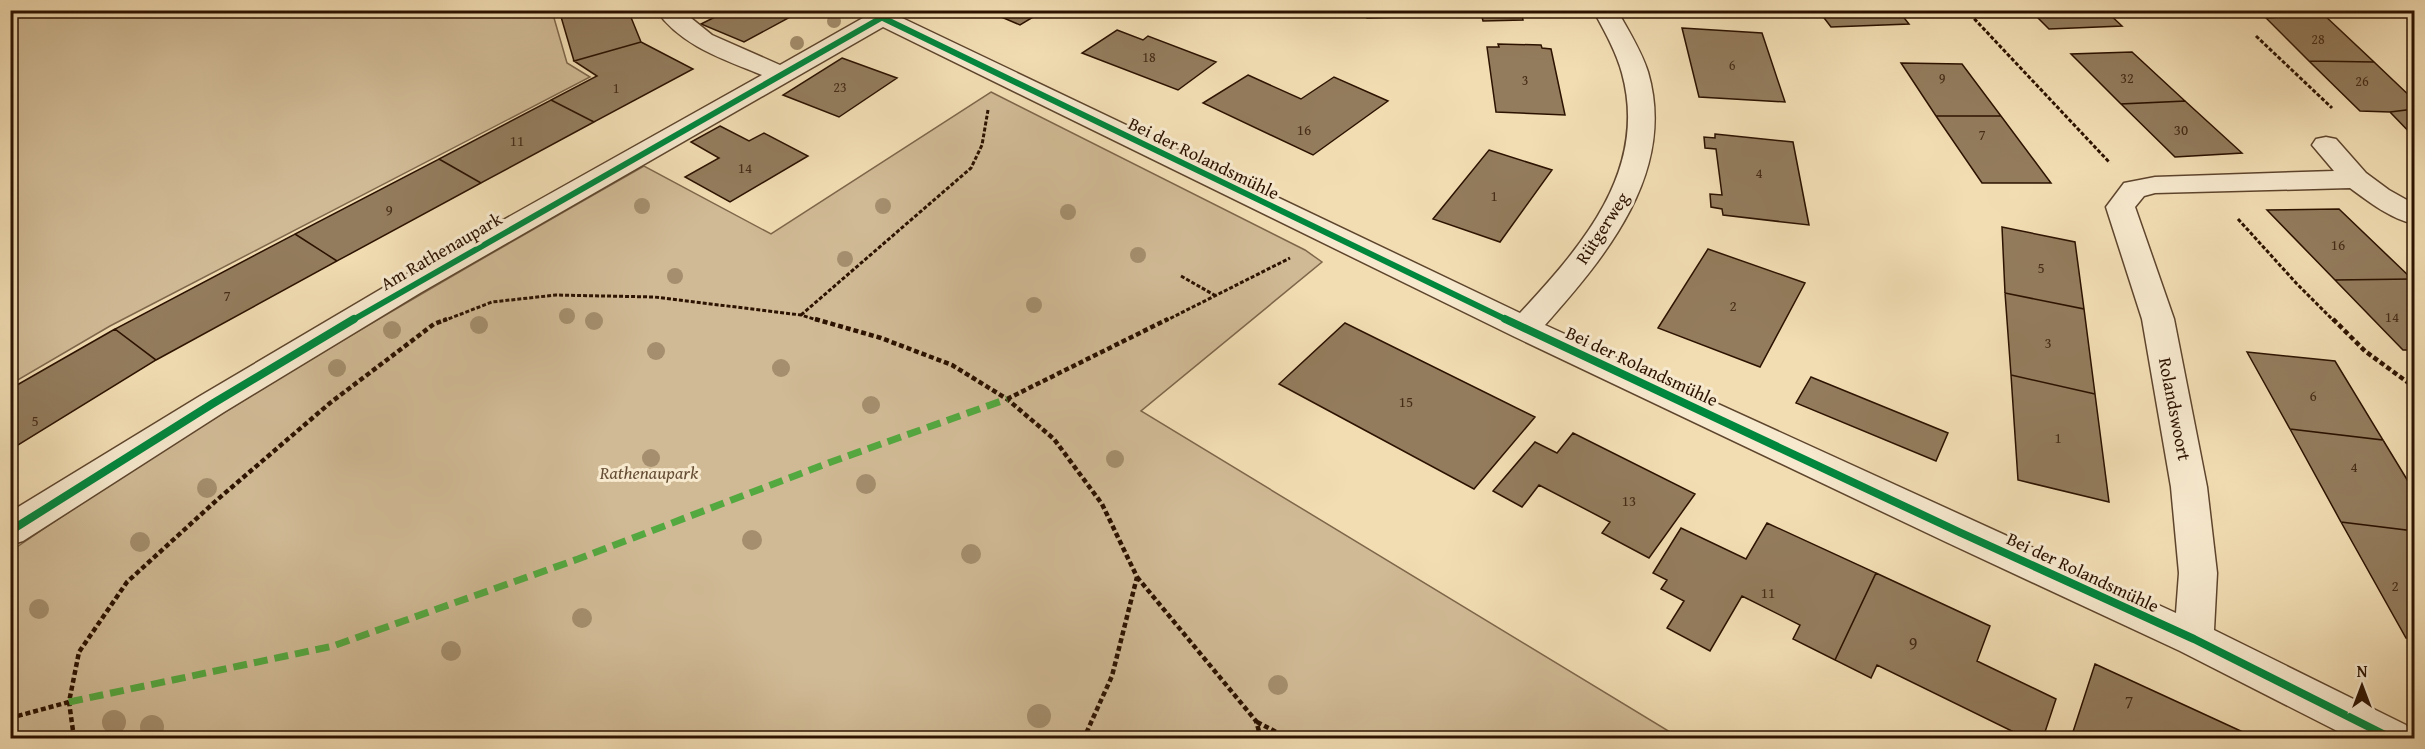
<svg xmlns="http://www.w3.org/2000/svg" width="2425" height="749" font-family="'Gentium Book Plus',serif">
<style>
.green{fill:#d0ba95;stroke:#7e664a;stroke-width:1.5}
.building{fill:#937c5d;stroke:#2c1200;stroke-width:1.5}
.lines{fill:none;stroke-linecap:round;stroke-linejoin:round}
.minor-casing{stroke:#5e452d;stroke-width:3}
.path-far1{stroke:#2c1200;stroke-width:3;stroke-dasharray:4 2;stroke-linecap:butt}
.path{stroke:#2c1200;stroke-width:4.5;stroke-dasharray:5 3;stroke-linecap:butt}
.minor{fill:#f7e9ce;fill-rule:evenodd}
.quiet{stroke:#54a840;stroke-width:7;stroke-dasharray:14 7;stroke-linecap:butt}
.cycleway-far1-casing{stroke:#f7e9ce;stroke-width:9}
.cycleway-casing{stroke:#f7e9ce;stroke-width:12}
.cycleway-far1{stroke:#00873e;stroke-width:6}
.cycleway{stroke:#00873e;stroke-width:8}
.tree{fill:#a48e6d}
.labels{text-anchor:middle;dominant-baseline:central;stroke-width:6;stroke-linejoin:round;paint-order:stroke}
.far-number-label{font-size:14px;fill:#462c17}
.number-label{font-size:15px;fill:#462c17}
.street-label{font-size:18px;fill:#2c1200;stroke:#f7e9ce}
.park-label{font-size:18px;font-style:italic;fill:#654d34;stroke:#f7e9ce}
.near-number-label{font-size:18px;fill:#462c17}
</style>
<rect width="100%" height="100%" fill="#f2ddb3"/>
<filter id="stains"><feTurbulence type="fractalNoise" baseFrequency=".00333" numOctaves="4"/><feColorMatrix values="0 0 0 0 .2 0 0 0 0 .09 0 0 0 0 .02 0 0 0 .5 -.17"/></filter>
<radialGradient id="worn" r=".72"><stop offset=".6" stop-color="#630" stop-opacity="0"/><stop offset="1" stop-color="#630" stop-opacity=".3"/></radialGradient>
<!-- green -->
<path class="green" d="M10,11H552L567,63L590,77L110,326L11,384Z
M991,92L1305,250L1322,262L1141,411L1680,738H11V551C215,411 430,288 644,166L771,234Z"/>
<!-- building -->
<path class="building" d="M559,10H628L641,42L574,61Z
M729,10H803L744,42L701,24Z
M985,10H1045L1020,25Z
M1346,10H1412V11L1399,12L1400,17L1367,18L1366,13L1347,14Z
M1470,10H1529L1531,15L1522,16L1523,20L1483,21L1482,17H1472Z
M1818,10H1898L1909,24L1831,27Z
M2030,10H2105L2122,26L2049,29Z
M2254,10H2317L2323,14L2266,18Z
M2323,14L2374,62L2309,61L2266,18Z
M1682,28L1762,33L1785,102L1699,97Z
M1117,30L1143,40L1148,36L1216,62L1178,90L1082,53Z
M641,42L693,69L594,122L551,100L597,76L574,61Z
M1498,44L1541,45L1542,48L1551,49L1565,115L1496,112L1487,47H1499Z
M2132,52L2185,101L2121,104L2071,54Z
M842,58L897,78L839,117L783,95Z
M2309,61L2374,62L2414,100V109L2390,112L2360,111Z
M1901,63L1962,64L2001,116H1936Z
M1248,75L1301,99L1334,77L1388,101L1313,155L1203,103Z
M551,100L594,122L481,183L439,159Z
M2185,101L2242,153L2175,157L2121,104Z
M2414,109V137L2390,112Z
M1936,116H2001L2051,183H1982Z
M720,126L749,141L764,133L808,156L730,202L685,177L719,158L691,142Z
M1715,134L1793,142L1809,225L1723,215L1722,209L1711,207L1710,194L1722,195L1716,149L1705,148L1704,137L1715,138Z
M1489,150L1552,170L1500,242L1433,219Z
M439,159L481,183L337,261L295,234Z
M2339,209L2412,279L2335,280L2267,210Z
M2002,227L2075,242L2084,309L2005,293Z
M295,234L337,261L156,360L115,329Z
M1708,249L1805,283L1760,367L1658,328Z
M2412,279L2414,281V350H2403L2335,280Z
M2005,293L2084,309L2095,394L2011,375Z
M1345,323L1535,417L1474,489L1279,384Z
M115,329L156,360L10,450V389Z
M2247,352L2335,361L2383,440L2290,429Z
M2011,375L2095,394L2109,502L2018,480Z
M1811,377L1948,433L1936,461L1796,403Z
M2290,429L2383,440L2414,491V531L2341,522Z
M1573,433L1695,494L1649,558L1602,533L1610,522L1539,485L1522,507L1493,491L1535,442L1557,453Z
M2341,522L2414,531V639L2406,638Z
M1767,523L1876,573L1835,660L1793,639L1800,625L1742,596L1710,651L1667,628L1684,601L1661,589L1667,580L1653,573L1681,528L1746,559Z
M1876,573L1990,626L1977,661L2056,699L2043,738H2026L1877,665L1871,678L1835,660Z
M2095,664L2256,738H2071Z"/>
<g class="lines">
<!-- minor casing -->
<g class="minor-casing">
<path id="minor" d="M656,10H681L712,35L780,65L877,10H907L900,17L1520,313C1581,247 1649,171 1622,73C1616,51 1604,30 1593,10H1617C1628,30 1641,50 1648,72C1677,172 1606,256 1545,325L2176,613L2179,573L2171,487L2142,319L2106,207L2124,183L2155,177L2334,171L2312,145L2316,139L2326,137L2336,139L2366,173L2389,190L2414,204V224C2391,219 2369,202 2350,188L2155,193L2144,196L2135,207L2174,319L2207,487L2217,573L2214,630L2406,725L2412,738H2351L2180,651L1946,542L1513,336L883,27L420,293L224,412L23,541L10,545V512L200,396L398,279L762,75C723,59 681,46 656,10Z"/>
</g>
<!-- path-far1 -->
<path class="path-far1" d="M1966,10L2110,163
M2256,36L2332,108
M2238,219L2297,284L2334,321
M1181,276L1216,296
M801,315L971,168L982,145L988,110
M443,321L492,302L556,295L654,297L801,315L820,321
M1165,321L1290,258"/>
<!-- path -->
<path class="path" d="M815,319L881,338L952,365L1007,399L1054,439L1102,504L1137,577L1112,676L1084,738
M2333,319L2365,351L2414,387
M1007,399L1168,319
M1137,577L1256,721L1261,738
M10,718L69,702
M1257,722L1288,738
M74,738L69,702L79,652L127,582L218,499L330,403L434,324L447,319"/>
<!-- minor -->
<use href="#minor" class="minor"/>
<!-- quiet -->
<path class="quiet" d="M69,702L333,646L578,559L831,462L1007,399"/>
<!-- cycleway-far1 casing -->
<g class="cycleway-far1-casing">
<path id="cycleway-far1" d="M883,18L1509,321
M351,321L895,10"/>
</g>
<!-- cycleway casing -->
<g class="cycleway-casing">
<path id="cycleway" d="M1505,319L1959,532L2194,639L2391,738
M10,531L212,404L354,319"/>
</g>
<!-- cycleway-far1 -->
<use href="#cycleway-far1" class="cycleway-far1"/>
<!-- cycleway -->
<use href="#cycleway" class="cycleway"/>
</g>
<!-- trees -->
<g class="tree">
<circle cx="834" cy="21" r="7"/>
<circle cx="797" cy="43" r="7"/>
<circle cx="642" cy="206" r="8"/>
<circle cx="883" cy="206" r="8"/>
<circle cx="1068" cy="212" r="8"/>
<circle cx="1138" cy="255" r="8"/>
<circle cx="845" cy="259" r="8"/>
<circle cx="675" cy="276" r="8"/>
<circle cx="1034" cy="305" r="8"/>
<circle cx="567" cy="316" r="8"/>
<circle cx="594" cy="321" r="9"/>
<circle cx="479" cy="325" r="9"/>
<circle cx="392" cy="330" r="9"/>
<circle cx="656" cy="351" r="9"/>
<circle cx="337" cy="368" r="9"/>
<circle cx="781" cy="368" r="9"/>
<circle cx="871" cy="405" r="9"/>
<circle cx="651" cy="458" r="9"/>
<circle cx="1115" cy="459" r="9"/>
<circle cx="866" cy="484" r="10"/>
<circle cx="207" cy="488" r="10"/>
<circle cx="752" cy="540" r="10"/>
<circle cx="140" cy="542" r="10"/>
<circle cx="971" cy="554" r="10"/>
<circle cx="39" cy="609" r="10"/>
<circle cx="582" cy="618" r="10"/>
<circle cx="451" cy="651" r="10"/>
<circle cx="1278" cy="685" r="10"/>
<circle cx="1039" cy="716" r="12"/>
<circle cx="114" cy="722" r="12"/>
<circle cx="152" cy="727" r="12"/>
</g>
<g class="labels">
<!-- far-number labels -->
<g class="far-number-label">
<text x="2318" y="39">28</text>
<text x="1149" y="57">18</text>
<text x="1732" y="65">6</text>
<text x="1942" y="78">9</text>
<text x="2127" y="78">32</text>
<text x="1525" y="80">3</text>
<text x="2362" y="81">26</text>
<text x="840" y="87">23</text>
<text x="616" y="88">1</text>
</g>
<!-- number labels -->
<g class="number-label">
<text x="1304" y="129">16</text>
<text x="2181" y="129">30</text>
<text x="1982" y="134">7</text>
<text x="517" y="140">11</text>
<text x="745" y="167">14</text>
<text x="1759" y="172">4</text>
<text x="1494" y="195">1</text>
<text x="389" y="209">9</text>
<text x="2338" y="244">16</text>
<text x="2041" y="267">5</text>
<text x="227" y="295">7</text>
<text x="1733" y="305">2</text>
<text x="2392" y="316">14</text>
<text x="2048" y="342">3</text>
<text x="2313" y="395">6</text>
<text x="1406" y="401">15</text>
<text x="35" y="420">5</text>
<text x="2058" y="437">1</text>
<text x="2354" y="466">4</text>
<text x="1629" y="500">13</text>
<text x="2395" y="585">2</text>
<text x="1768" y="592">11</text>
</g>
<!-- street labels -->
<g class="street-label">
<text transform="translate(1204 158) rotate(26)">Bei der Rolandsmühle</text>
<text transform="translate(1602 228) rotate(-57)">Rütgerweg</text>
<text transform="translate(441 251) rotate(-30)">Am Rathenaupark</text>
<text transform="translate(1642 366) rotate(25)">Bei der Rolandsmühle</text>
<text transform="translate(2175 409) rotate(79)">Rolandswoort</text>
<text transform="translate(2083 572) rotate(25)">Bei der Rolandsmühle</text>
</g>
<!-- park labels -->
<g class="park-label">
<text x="649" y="472">Rathenaupark</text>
</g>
<!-- near-number labels -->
<g class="near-number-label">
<text x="1913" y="643">9</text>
<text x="2129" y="701">7</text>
</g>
</g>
<!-- margin -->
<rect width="2425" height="749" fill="none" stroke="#f2ddb3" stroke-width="36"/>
<rect x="12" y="12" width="2401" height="725" fill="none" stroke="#2c1200" stroke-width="3"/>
<rect x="18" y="18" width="2389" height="713" fill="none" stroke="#2c1200" stroke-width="1.5"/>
<!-- north arrow -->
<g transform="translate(2362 686)" stroke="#f7e9ce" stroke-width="4.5" paint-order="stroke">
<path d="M0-4.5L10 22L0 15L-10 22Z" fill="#2c1200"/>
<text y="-9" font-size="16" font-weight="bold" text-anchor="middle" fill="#2c1200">N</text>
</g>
<rect width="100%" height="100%" filter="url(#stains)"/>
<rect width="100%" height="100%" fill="url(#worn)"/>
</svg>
